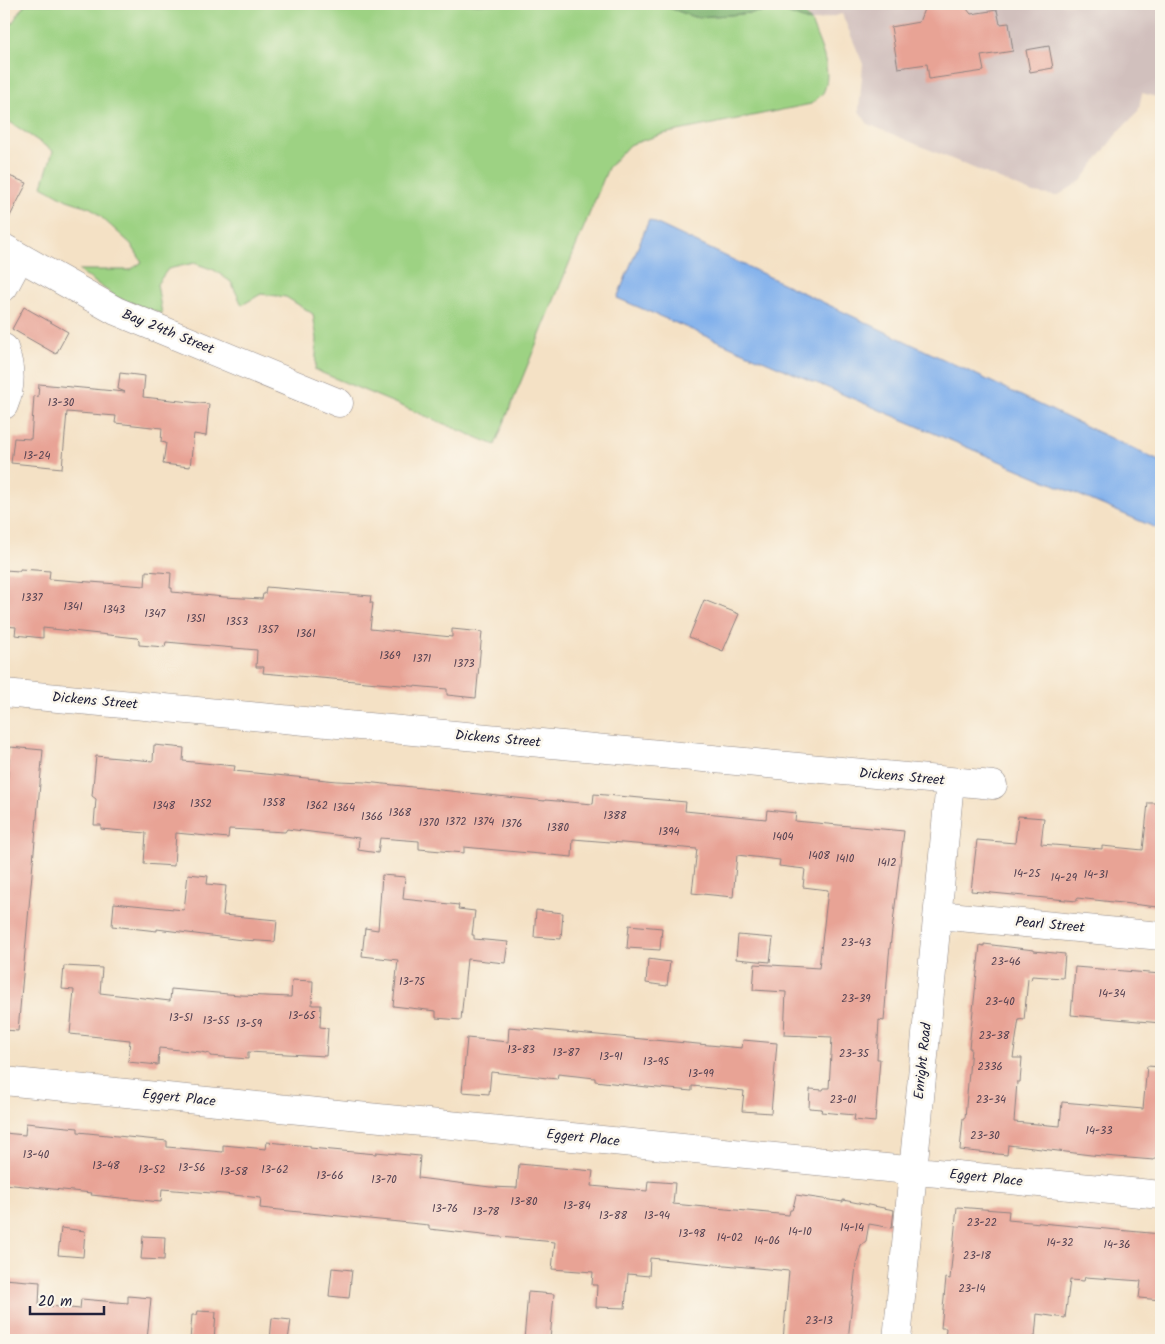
<svg xmlns="http://www.w3.org/2000/svg" width="1165" height="1344" font-family="Kalam,sans-serif">
<style>
.industrial{fill:#d1c0bd}
.green{fill:#9dd283;stroke:#607a5f}
.forest{fill:#7eb471;stroke:#506b56}
.water{fill:#81b0ec;stroke:#526994}
.building{fill:#e8a395}
.lines{fill:none;stroke-linecap:round;stroke-linejoin:round}
.street-casing{stroke:#8b8280;stroke-width:29}
.street{stroke:#fff;stroke-width:28}
.labels{text-anchor:middle;dominant-baseline:central;stroke-width:5;stroke-linejoin:round;paint-order:stroke}
.number-label{font-size:11px;fill:#544252}
.street-label{font-size:14px;fill:#22223b;stroke:#fbf7ec}
</style>
<rect width="100%" height="100%" fill="#fbf7ec"/>
<filter id="ink" filterUnits="userSpaceOnUse"><feTurbulence type="fractalNoise" baseFrequency=".02" numOctaves="2"/><feDisplacementMap in="SourceGraphic" scale="10" xChannelSelector="R" yChannelSelector="G"/><feConvolveMatrix kernelMatrix="1 2 1 2 8 2 1 2 1" color-interpolation-filters="sRGB"/></filter>
<filter id="wash" filterUnits="userSpaceOnUse"><feTurbulence type="fractalNoise" baseFrequency=".0096" numOctaves="4" result="noise"/><feDisplacementMap in="SourceGraphic" scale="20" xChannelSelector="R" yChannelSelector="G"/><feGaussianBlur stdDeviation="1.12" result="paint"/><feColorMatrix in="noise" values="0 0 0 0 0 0 0 0 0 0 0 0 0 0 0 0 0 1.4 0 .05"/><feComposite in="paint" operator="in"/></filter>
<g filter="url(#wash)">
<rect width="100%" height="100%" fill="#f4e1c5"/>
<!-- industrial -->
<path class="industrial" d="M802,4H1161V98L1142,93L1138,112L1118,132L1081,181L1057,196L1033,193L868,124L859,111L863,64L842,14L811,22Z"/>
<!-- green -->
<path class="green" d="M25,4H659L694,17L730,15L779,10L811,22C819,43 834,71 823,93C820,97 815,100 811,104L663,134L629,145L608,168L495,445L315,370L317,339L313,314L286,297L261,294L242,305L231,282L214,270L194,263L168,269L157,284L162,314L116,297L78,270H130L142,262L131,244L91,208L67,200L42,186L53,151L4,118V35Z"/>
<!-- forest -->
<path class="forest" d="M659,4H797L811,22L779,10L730,15L694,17Z"/>
<!-- water -->
<path class="water" d="M649,220L1161,462V530L617,298Z"/>
<g id="blocks">
<!-- building -->
<path class="building" d="M926,4H963L971,14L997,10L1000,24L1009,23L1013,51L981,56L984,71L929,79L927,64L898,68L891,27L919,22Z
M1049,46L1053,68L1030,72L1026,50Z
M4,174L27,183L4,228Z
M24,307L68,332L56,354L12,329Z
M120,373L145,376L143,397L209,404L206,436L194,434L190,467L163,464L166,443L161,442L162,428L115,423L116,416L67,412L62,468L11,463L14,438L31,439L34,396L38,397L39,384L125,392L118,389Z
M20,569L50,571L49,579L145,586L146,571L171,573L170,588H172V592L224,597L262,599L263,594H265L266,587L371,596L370,603H373L370,629L452,637V629L482,632L476,698L447,695V689L263,673L264,667H256L257,650L166,642L165,647L139,645V640L137,638L43,628V638L15,635L16,627L4,626V570L20,571Z
M704,600L739,614L723,651L689,637Z
M154,745L184,748L183,761L235,766L234,771L337,781L365,782L545,801V800L593,804L594,794L629,797L686,802L685,811L766,819L767,810L796,813L795,821L904,831L889,956L884,1021L879,1020L877,1059H880L875,1122L854,1120L855,1115L821,1112L822,1109L809,1108L810,1089L823,1090L824,1088H829L832,1037L784,1035L786,992L753,990L755,964L819,968L828,890L803,887L805,869L779,866L780,860L737,855L733,897L692,893L697,849L573,839L572,857L464,847V853L419,849V841L380,838L378,853L358,850L359,838L287,829L285,832L229,829L228,838L176,833L174,866L144,864L146,833L101,829V825H94L96,799L92,796L96,756L153,761Z
M10,747L43,750L18,1031L4,1030V785H7Z
M1148,803H1161V882L1158,907L1077,898V901L971,891L977,840L1015,843L1018,816L1044,818L1041,844L1102,849V846L1143,850Z
M188,874L208,876L207,884L226,886L223,915L277,920L275,942L242,940L157,929V931L112,926L114,903L184,910Z
M382,875L405,877L403,899L459,905L458,909L475,911L472,935H474V939L508,942L505,963L467,959L461,1020L436,1018V1011L393,1006L398,960L362,956L365,928L378,930Z
M536,910L563,913L561,939L534,937Z
M629,925L662,928L660,950L627,948Z
M738,935L773,938L770,962L736,959Z
M984,944L1034,950V951L1065,954L1063,978L1032,976L1031,980L1028,979L1024,1020L1019,1019L1013,1058H1022L1020,1082H1017L1014,1122L1060,1126L1062,1102L1143,1109L1147,1066L1161,1067V1159H1154V1160L1091,1155L1008,1145L1007,1155L960,1150L963,1118H965L971,1048H969L980,945L984,946Z
M648,959L670,962L667,986L646,983Z
M64,966L102,968L100,993L170,1001L171,989L240,995L291,997L292,980L313,981L312,1005H321L320,1027L328,1028L326,1056L248,1052V1059L210,1056V1054L201,1052L159,1048L158,1065L128,1062L130,1040L70,1034L74,990L62,989Z
M1075,967L1161,974V1023L1071,1015Z
M509,1027L742,1048L743,1040L777,1043L771,1113L742,1111L744,1091L692,1086V1091L647,1087L595,1081V1078L558,1074L557,1079L491,1072L489,1094L462,1092L467,1038L508,1042Z
M26,1123L78,1128V1132L167,1141V1147L223,1152V1145L266,1149L267,1142L310,1146V1148L376,1154V1152L420,1156L418,1178L490,1187L517,1188L519,1164L593,1171L591,1186L647,1191L648,1181L675,1183L673,1204L789,1215L790,1210H792L794,1204L796,1195L843,1202V1200L894,1210L892,1228L869,1224L866,1241L861,1245L856,1265L848,1340H783L789,1271L650,1258L649,1276L628,1274L625,1308L596,1307L597,1285H592L593,1272L552,1269L555,1242L500,1237L429,1229V1225L260,1208L261,1198L224,1194L162,1189L161,1202L91,1195L92,1193L4,1184V1133L25,1135Z
M957,1207L1009,1211L1008,1220L1161,1234V1300L1139,1298L1141,1281L1085,1277L1084,1281L1070,1280L1065,1318L1037,1314L1035,1337H1033V1340H945L946,1328H941L946,1278L950,1279Z
M61,1228L85,1231L83,1257L58,1255Z
M143,1236L165,1237L164,1260L141,1259Z
M332,1268L352,1270L349,1298L329,1296Z
M4,1279L40,1282L39,1305L80,1309L81,1299L128,1303V1296L151,1298L147,1340H4Z
M528,1292L554,1294L550,1340H524Z
M198,1311L216,1312L214,1340H190L192,1315H197Z
M272,1318L291,1320L288,1340H270Z"/>
</g>
</g>
<g filter="url(#ink)">
<use href="#blocks" fill-opacity="0" stroke="#8b8280" stroke-width="1"/>
<g class="lines">
<!-- street casing -->
<g class="street-casing">
<path id="street" d="M4,248L116,311L339,403
M4,287L20,257
M4,348C11,367 12,386 4,405
M4,693L993,785
M938,915L1161,936
M4,1081L1161,1195
M897,1340L950,782"/>
</g>
<!-- street -->
<use href="#street" class="street"/>
</g>
</g>
<g class="labels">
<!-- number labels -->
<g class="number-label">
<text x="61" y="403">13-30</text>
<text x="37" y="456">13-24</text>
<text x="32" y="598">1337</text>
<text x="73" y="607">1341</text>
<text x="114" y="610">1343</text>
<text x="155" y="614">1347</text>
<text x="196" y="619">1351</text>
<text x="237" y="622">1353</text>
<text x="268" y="630">1357</text>
<text x="306" y="634">1361</text>
<text x="390" y="656">1369</text>
<text x="422" y="659">1371</text>
<text x="464" y="664">1373</text>
<text x="274" y="803">1358</text>
<text x="201" y="804">1352</text>
<text x="164" y="806">1348</text>
<text x="317" y="806">1362</text>
<text x="344" y="808">1364</text>
<text x="400" y="813">1368</text>
<text x="615" y="816">1388</text>
<text x="372" y="817">1366</text>
<text x="456" y="822">1372</text>
<text x="484" y="822">1374</text>
<text x="429" y="823">1370</text>
<text x="512" y="824">1376</text>
<text x="558" y="828">1380</text>
<text x="669" y="832">1394</text>
<text x="783" y="837">1404</text>
<text x="819" y="856">1408</text>
<text x="845" y="859">1410</text>
<text x="887" y="863">1412</text>
<text x="1027" y="874">14-25</text>
<text x="1096" y="875">14-31</text>
<text x="1064" y="878">14-29</text>
<text x="856" y="943">23-43</text>
<text x="1006" y="962">23-46</text>
<text x="412" y="982">13-75</text>
<text x="1112" y="994">14-34</text>
<text x="856" y="999">23-39</text>
<text x="1000" y="1002">23-40</text>
<text x="302" y="1016">13-65</text>
<text x="181" y="1018">13-51</text>
<text x="216" y="1021">13-55</text>
<text x="249" y="1024">13-59</text>
<text x="994" y="1036">23-38</text>
<text x="521" y="1050">13-83</text>
<text x="566" y="1053">13-87</text>
<text x="854" y="1054">23-35</text>
<text x="611" y="1057">13-91</text>
<text x="656" y="1062">13-95</text>
<text x="990" y="1067">2336</text>
<text x="701" y="1074">13-99</text>
<text x="843" y="1100">23-01</text>
<text x="991" y="1100">23-34</text>
<text x="1099" y="1131">14-33</text>
<text x="985" y="1136">23-30</text>
<text x="36" y="1155">13-40</text>
<text x="106" y="1166">13-48</text>
<text x="192" y="1168">13-56</text>
<text x="152" y="1170">13-52</text>
<text x="275" y="1170">13-62</text>
<text x="234" y="1172">13-58</text>
<text x="330" y="1176">13-66</text>
<text x="384" y="1180">13-70</text>
<text x="524" y="1202">13-80</text>
<text x="577" y="1206">13-84</text>
<text x="445" y="1209">13-76</text>
<text x="486" y="1212">13-78</text>
<text x="613" y="1216">13-88</text>
<text x="657" y="1216">13-94</text>
<text x="982" y="1223">23-22</text>
<text x="852" y="1228">14-14</text>
<text x="800" y="1232">14-10</text>
<text x="692" y="1234">13-98</text>
<text x="730" y="1238">14-02</text>
<text x="767" y="1241">14-06</text>
<text x="1060" y="1243">14-32</text>
<text x="1117" y="1245">14-36</text>
<text x="977" y="1256">23-18</text>
<text x="972" y="1289">23-14</text>
<text x="819" y="1321">23-13</text>
</g>
<!-- street labels -->
<g class="street-label">
<text transform="translate(168 332) rotate(22)">Bay 24th Street</text>
<text transform="translate(95 701) rotate(5)">Dickens Street</text>
<text transform="translate(498 739) rotate(5)">Dickens Street</text>
<text transform="translate(902 777) rotate(5)">Dickens Street</text>
<text transform="translate(1050 925) rotate(5)">Pearl Street</text>
<text transform="translate(923 1061) rotate(-84)">Enright Road</text>
<text transform="translate(179 1098) rotate(6)">Eggert Place</text>
<text transform="translate(583 1138) rotate(6)">Eggert Place</text>
<text transform="translate(986 1178) rotate(6)">Eggert Place</text>
</g>
</g>
<!-- margin -->
<rect width="1165" height="1344" fill="none" stroke="#fbf7ec" stroke-width="20"/>
<!-- scale -->
<path d="M30 1306v8h74v-8" fill="none" stroke="#22223b" stroke-width="2.5"/>
<text x="38" y="1306" font-size="15" fill="#22223b" stroke="#fbf7ec" stroke-width="4" paint-order="stroke">20 m</text>
</svg>
